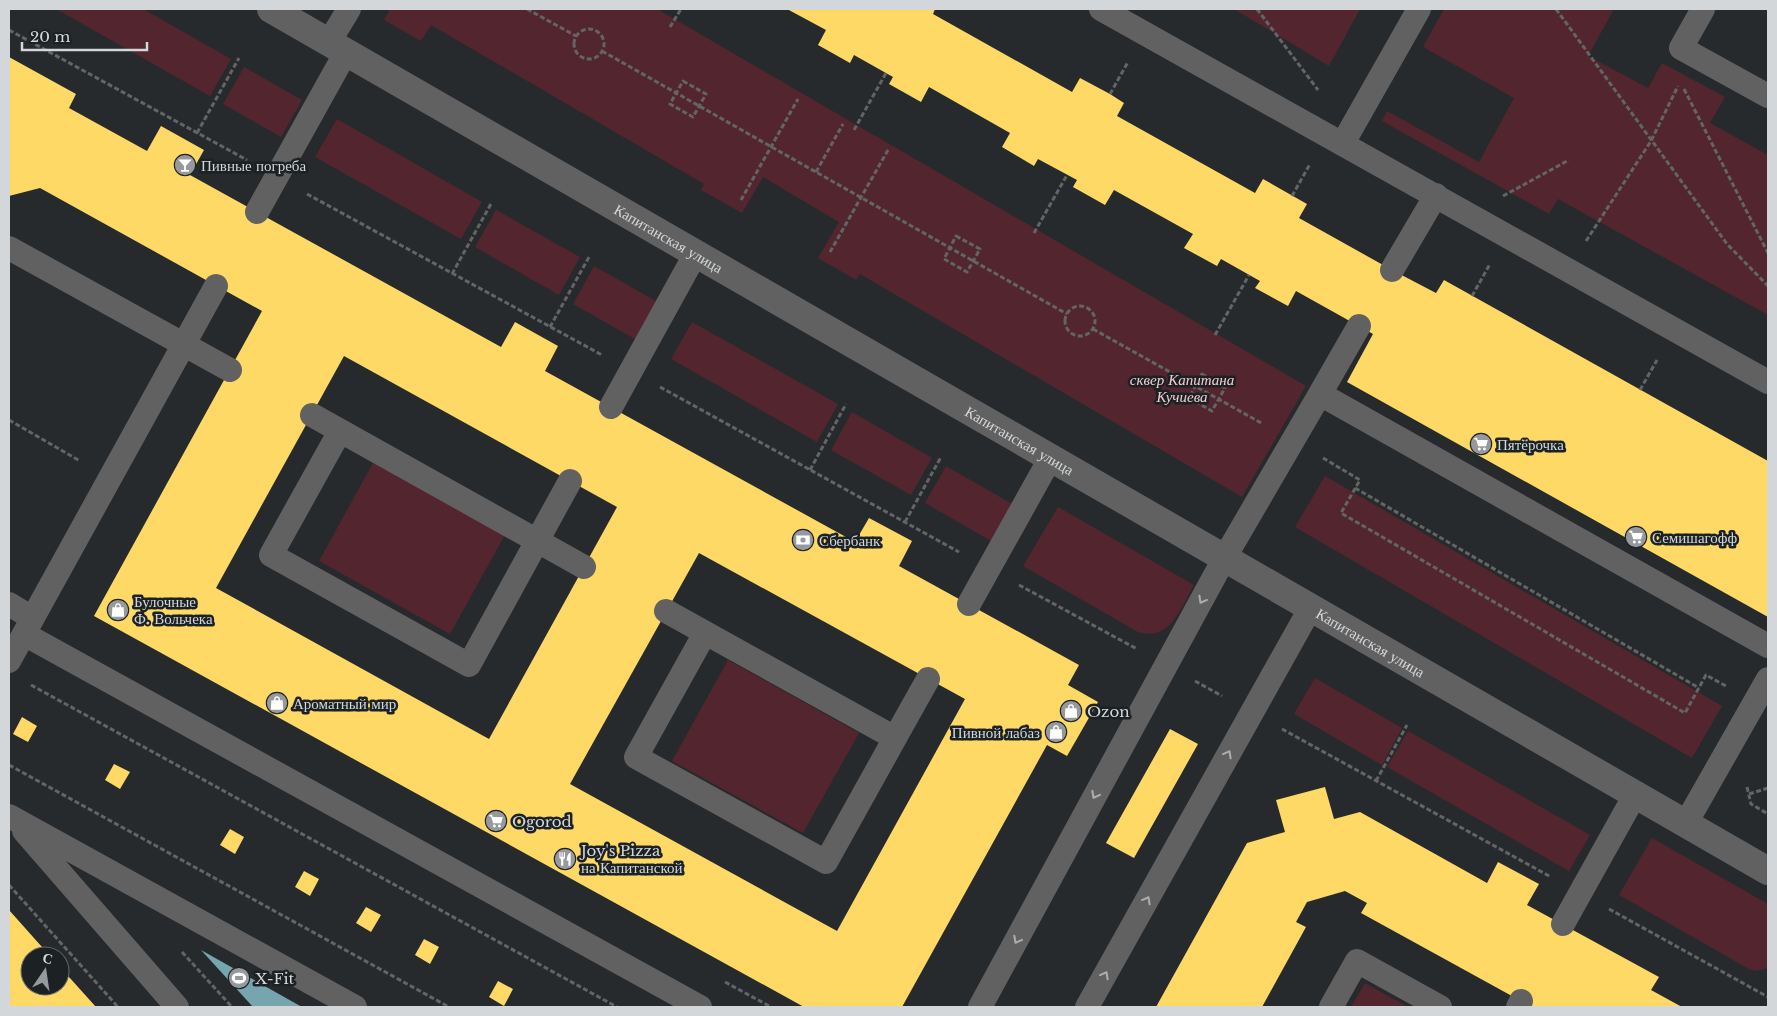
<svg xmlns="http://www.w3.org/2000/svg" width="1777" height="1016" font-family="'Libre Baskerville',serif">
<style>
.green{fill:#53252f}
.homes{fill:#ffd966;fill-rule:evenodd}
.public{fill:#76a5af}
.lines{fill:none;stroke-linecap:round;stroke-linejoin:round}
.path{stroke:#636565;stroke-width:3;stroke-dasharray:5 2.5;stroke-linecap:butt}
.service{stroke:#626162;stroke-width:24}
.minor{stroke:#626162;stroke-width:28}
.oneway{stroke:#abaeaf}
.labels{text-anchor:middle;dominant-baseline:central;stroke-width:5;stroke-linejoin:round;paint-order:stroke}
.poi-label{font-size:15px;fill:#d3d7d9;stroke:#1c2124;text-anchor:start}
.street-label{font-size:15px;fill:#d3d7d9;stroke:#1c2124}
.park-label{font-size:15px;font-style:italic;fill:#f3cdd2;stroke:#1c2124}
</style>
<rect width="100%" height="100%" fill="#272a2c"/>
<!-- green -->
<path class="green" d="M56,9H143L231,59L210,96Z
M390,9H657L1306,386L1242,497L860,274L856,280L818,258L839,222L763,177L742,213L701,190L704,184L431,25L421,41L384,20Z
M1234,9H1360L1329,66Z
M1444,9H1614L1588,56L1648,88L1662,63L1725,97L1710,123L1768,155V315L1558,199L1549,214L1382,121L1387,111L1479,162L1514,98L1423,47Z
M244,67L302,100L281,137L223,104Z
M337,119L482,202L461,239L315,157Z
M496,210L580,257L559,295L475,247Z
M594,266L656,301L635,339L573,304Z
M692,322L838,404L817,442L671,359Z
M852,412L932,458L911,495L831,450Z
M374,461L506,533L450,634L319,561Z
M946,466L1014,505L993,542L925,503Z
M1325,476L1722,706L1692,758L1295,527Z
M1058,507L1194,585C1181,608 1170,642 1138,632L1023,566Z
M728,660L859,733L803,833L672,761Z
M1315,678L1402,728L1382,765L1294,714Z
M1408,731L1590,835L1569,871L1387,767Z
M1652,838L1768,904V968L1756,971L1749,969L1619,895Z
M1365,983L1408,1007H1351Z"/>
<!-- homes -->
<path class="homes" d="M787,9H935L933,14L1072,92L1080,78L1110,94L1124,103L1117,116L1255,193L1263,179L1307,204L1299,218L1392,270L1436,293L1444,280L1768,461V617L1347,382L1373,334L1296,291L1288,306L1255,288L1260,281L1221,259L1217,266L1184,248L1193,234L1114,190L1105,205L1073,187L1077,180L1038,159L1034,166L1002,147L1010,133L929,87L921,102L889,84L893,77L854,55L850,63L818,45L826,30Z
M9,57L76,94L69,108L147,151L161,126L204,150L190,175L501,347L515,322L558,346L545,371L855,542L869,518L912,541L899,566L1079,665L1068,685L1098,702L1067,756L1047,745L902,1007H804L94,616L262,311L40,188L9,196ZM344,356L617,507L489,739L216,588ZM699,553L965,699L837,931L570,784Z
M22,717L37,726L28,742L13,734Z
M1170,729L1198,744L1134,858L1106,843Z
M114,764L130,772L120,789L105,780Z
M1325,787L1334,819L1360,812L1487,883L1498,862L1539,884L1527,905L1659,977L1651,990L1682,1007H1532L1361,913L1367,903L1345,891L1307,902L1296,922L1306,927L1262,1007H1156L1247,843L1285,832L1276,800Z
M230,829L244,837L235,854L220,845Z
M304,871L319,879L310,896L295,887Z
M366,907L381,915L371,932L356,923Z
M9,910L50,956H30V986H60V967L96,1007H9Z
M424,939L439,947L430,964L415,955Z
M498,981L513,989L504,1006L489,997Z"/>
<!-- public -->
<path class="public" d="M201,950L302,1007H253Z"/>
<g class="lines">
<!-- path -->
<path class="path" d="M527,9L576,36
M1257,9L1318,90
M1556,9L1727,244L1768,286
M670,27L681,9
M574 44a15 15 0 1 1 30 0a15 15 0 1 1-30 0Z
M9,30L247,160
M602,51L1067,314
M683,81L706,94L693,117L670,104Z
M1684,89L1768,253
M1110,94L1128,62
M854,130L886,73
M197,133L239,58
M816,172L843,124
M307,194L602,355
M1292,196L1310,164
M1503,196L1569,160
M741,200L798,99
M1034,233L1067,175
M956,236L980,249L967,272L944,259Z
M1586,241L1651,141L1678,86
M830,252L888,150
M452,274L492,202
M1472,296L1490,264
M1065 321a15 15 0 1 1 30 0a15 15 0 1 1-30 0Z
M550,327L589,257
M1093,329L1263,424
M1215,335L1249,275
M1202,374L1225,388L1212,411L1189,398Z
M660,387L959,552
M1640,390L1657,360
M9,420L80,461
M1323,458L1360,480L1341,513L1685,713L1706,675L1726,686
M810,470L846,404
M1355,488L1699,688
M905,522L941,457
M1019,585L1137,649
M1195,681L1222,696
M31,685L617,1007
M1282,729L1551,877
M9,765L449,1007
M1376,781L1407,725
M1747,787L1751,804L1768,814
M1749,794L1768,788
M9,885L118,1007
M1609,909L1768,997
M182,952L232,1007
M725,982L771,1007"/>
<!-- service -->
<path class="service" d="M1101,9L1768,382
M1703,9L1681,48L1768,96
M329,42L349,9
M1343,143L1419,9
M257,212L346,52
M9,248L230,370
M1392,270L1436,195
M1320,394L1359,326
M611,407L696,253
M312,415L584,567
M340,431L271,555L469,665L570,481
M9,604L32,618
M969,604L1051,457
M666,611L895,738L826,862L636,757L705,633
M24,634L700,1007
M9,661L216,286
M895,738L928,679
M9,816L355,1007
M1686,823L1768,679
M24,831L177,1007
M1563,924L1636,793
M980,1007L1225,557L1320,394L1768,646
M1087,1007L1311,607
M1331,1007L1357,961L1440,1007
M1518,1007L1521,1001"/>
<!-- minor -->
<path class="minor" id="s1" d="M271,9L1768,871"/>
</g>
<!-- one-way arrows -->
<defs><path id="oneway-chevron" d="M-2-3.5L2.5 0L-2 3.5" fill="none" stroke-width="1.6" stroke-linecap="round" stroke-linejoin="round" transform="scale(1.25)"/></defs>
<g class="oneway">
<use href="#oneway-chevron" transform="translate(1202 600) rotate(119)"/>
<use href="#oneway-chevron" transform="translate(1228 754) rotate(-61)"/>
<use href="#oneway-chevron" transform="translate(1095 795) rotate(118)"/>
<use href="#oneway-chevron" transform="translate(1147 900) rotate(-61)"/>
<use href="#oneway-chevron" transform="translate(1017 940) rotate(118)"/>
<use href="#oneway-chevron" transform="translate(1105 975) rotate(-61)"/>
</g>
<!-- icons -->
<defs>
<g id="bar-disc" transform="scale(1.125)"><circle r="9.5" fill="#979a9c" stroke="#1c2124"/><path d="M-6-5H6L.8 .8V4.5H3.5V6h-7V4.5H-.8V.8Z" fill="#fff"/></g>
<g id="supermarket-disc" transform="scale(1.125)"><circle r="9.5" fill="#979a9c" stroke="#1c2124"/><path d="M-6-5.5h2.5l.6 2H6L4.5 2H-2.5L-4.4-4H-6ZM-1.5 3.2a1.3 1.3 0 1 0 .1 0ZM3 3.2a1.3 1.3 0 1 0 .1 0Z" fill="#fff"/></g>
<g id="bank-disc" transform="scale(1.125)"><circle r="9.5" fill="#979a9c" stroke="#1c2124"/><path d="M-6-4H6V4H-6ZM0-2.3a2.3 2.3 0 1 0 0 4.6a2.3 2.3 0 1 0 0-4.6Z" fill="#fff"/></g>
<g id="shop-disc" transform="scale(1.125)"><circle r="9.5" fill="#979a9c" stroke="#1c2124"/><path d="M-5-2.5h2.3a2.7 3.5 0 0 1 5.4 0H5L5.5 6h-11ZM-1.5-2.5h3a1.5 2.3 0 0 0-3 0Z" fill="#fff"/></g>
<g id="restaurant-disc" transform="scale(1.125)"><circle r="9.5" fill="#979a9c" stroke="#1c2124"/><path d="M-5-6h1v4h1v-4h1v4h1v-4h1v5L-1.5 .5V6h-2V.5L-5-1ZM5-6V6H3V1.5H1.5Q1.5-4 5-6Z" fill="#fff"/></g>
<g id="stadium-disc" transform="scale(1.125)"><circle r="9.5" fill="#979a9c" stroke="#1c2124"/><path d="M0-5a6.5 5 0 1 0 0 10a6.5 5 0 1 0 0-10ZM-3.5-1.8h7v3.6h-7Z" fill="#fff"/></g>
</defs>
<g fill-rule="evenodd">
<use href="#bar-disc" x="185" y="165"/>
<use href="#supermarket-disc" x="1481" y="444"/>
<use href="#supermarket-disc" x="1636" y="537"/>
<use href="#bank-disc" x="803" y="540"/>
<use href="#shop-disc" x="118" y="610"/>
<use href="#shop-disc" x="277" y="703"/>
<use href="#shop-disc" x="1071" y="711"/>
<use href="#shop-disc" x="1056" y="732"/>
<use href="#supermarket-disc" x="496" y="821"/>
<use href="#restaurant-disc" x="565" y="859"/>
<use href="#stadium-disc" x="239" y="978"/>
</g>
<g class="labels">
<!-- poi labels -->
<g class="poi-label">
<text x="201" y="165">Пивные погреба</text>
<text x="1497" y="444">Пятёрочка</text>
<text x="1652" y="537">Семишагофф</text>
<text x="819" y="540">Сбербанк</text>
<text x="134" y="601">Булочные<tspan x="134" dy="17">Ф. Вольчека</tspan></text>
<text x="293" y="703">Ароматный мир</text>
<text x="1087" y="711">Ozon</text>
<text x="1040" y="732" text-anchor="end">Пивной лабаз</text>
<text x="512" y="821">Ogorod</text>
<text x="581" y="850">Joy's Pizza<tspan x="581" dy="17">на Капитанской</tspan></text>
<text x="255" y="978">X-Fit</text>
</g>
<!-- street labels -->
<g class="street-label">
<text stroke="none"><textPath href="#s1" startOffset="459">Капитанская улица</textPath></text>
<text stroke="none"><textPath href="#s1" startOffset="864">Капитанская улица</textPath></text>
<text stroke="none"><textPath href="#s1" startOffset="1269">Капитанская улица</textPath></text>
</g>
<!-- park labels -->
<g class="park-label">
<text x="1182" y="379">сквер Капитана<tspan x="1182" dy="17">Кучиева</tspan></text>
</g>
</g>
<!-- border -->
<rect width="1777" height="1016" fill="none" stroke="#d3d7d9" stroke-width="20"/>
<!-- north arrow -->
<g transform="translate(45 971) rotate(13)"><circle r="24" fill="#1c2124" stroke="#656a6c"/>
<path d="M0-4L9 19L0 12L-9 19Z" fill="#979a9c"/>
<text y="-8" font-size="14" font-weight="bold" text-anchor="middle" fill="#d3d7d9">С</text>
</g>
<!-- scale -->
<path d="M22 42v8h125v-8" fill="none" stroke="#d3d7d9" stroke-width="2.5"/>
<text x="30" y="42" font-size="15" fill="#d3d7d9" stroke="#1c2124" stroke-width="4" paint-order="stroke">20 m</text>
</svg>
